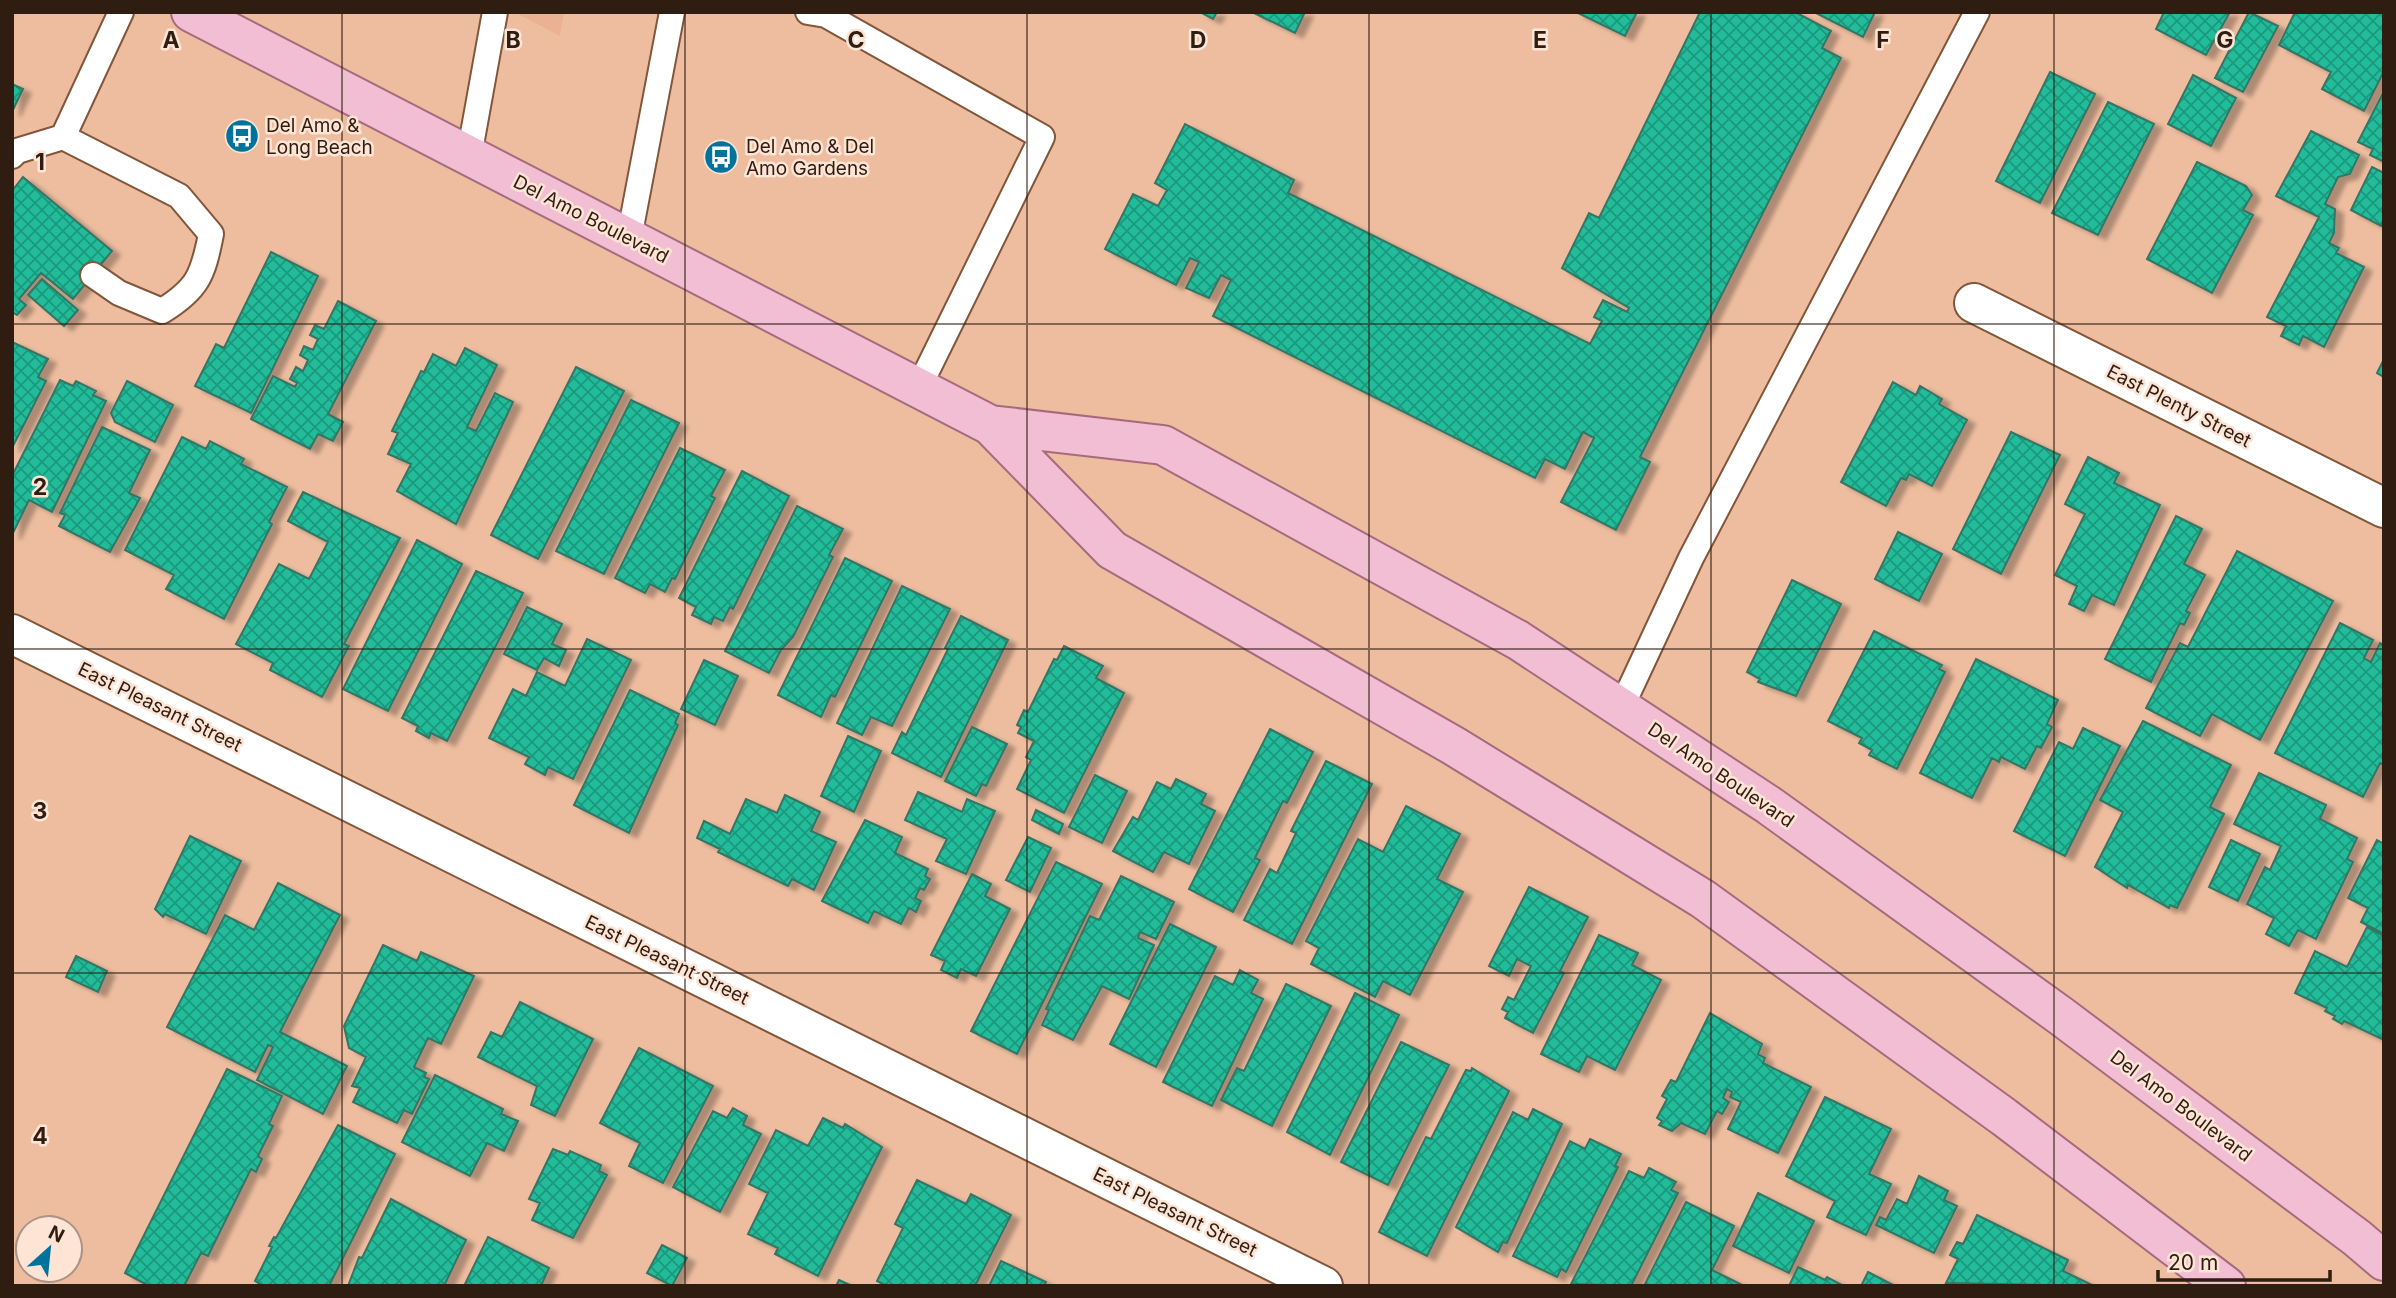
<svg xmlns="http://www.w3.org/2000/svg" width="2396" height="1298" font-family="Inter,sans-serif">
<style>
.built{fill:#eab290}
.building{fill:url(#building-cross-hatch);stroke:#367463;stroke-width:2;filter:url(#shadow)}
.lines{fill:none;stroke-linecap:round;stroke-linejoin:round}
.service-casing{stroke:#81563b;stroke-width:28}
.minor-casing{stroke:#81563b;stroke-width:42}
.primary-casing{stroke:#a76a7d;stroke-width:42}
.service{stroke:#fff;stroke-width:24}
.minor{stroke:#fff;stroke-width:38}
.primary{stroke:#f1bed4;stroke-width:38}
.grid{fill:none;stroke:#2f1d12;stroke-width:2;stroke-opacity:0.55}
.labels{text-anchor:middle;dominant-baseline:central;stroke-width:5;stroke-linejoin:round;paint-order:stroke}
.poi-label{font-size:19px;fill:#2f1d12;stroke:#fde4d4;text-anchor:start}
.street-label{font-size:19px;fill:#2f1d12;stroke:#fde4d4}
.grid-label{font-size:23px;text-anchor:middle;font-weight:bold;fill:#2f1d12;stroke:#fde4d4;stroke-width:5;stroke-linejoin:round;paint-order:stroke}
</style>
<defs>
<pattern id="building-cross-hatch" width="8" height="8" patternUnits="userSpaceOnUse" patternTransform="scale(1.75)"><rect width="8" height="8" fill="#20bc9a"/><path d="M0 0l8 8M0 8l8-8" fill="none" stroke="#1c987c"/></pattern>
<filter id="shadow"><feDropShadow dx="8" dy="4.5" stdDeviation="2" flood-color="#0004"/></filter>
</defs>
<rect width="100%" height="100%" fill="#eebd9f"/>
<!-- built -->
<path class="built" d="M514,12H564L560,36Z"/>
<!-- building -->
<path class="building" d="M1200,12H1217L1213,19Z
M1252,12H1305L1295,33Z
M1576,12H1637L1625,36Z
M1700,12H1795L1831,31L1822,48L1841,58L1640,457L1650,462L1616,530L1561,502L1594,438L1583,432L1565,469L1545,459L1535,478L1213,316L1231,280L1221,275L1209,298L1186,288L1199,262L1190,258L1176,285L1105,249L1133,194L1158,206L1167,190L1155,183L1185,124L1294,180L1288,193L1590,344L1602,321L1594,317L1603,300L1627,312L1629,308L1562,268L1589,213L1599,218Z
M1814,12H1875L1863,37Z
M2164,12H2230L2206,55L2156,29Z
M2249,12L2278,26L2243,92L2215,78Z
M2295,12H2384V71L2364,111L2322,89L2331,72L2279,45Z
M2050,72L2095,94L2040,203L1996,181Z
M2193,75L2236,98L2211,146L2168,124Z
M12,84L23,89L12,112Z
M2384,91V162L2370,155L2373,149L2358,142Z
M2108,102L2154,124L2098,235L2052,213Z
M2311,131L2359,155L2350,174L2338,177L2325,204L2335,209L2334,233L2329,243L2339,248L2336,253L2364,267L2324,347L2303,336L2299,345L2281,336L2286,326L2267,317L2319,217L2276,196Z
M2197,162L2246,186L2252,195L2243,210L2253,215L2212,293L2147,259Z
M2372,167L2384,173V220L2381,226L2351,210Z
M23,177L112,251L73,299L41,273L19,299L26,305L17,315L12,312V191Z
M271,252L318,276L251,413L195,386L216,344L224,348Z
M42,279L78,310L64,326L28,295Z
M338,301L376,321L328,414L343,422L333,441L318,434L310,449L251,419L273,376L295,387L297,383L290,379L296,367L303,371L308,360L300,355L304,346L313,350L318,339L310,335L315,325L324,329Z
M12,342L48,359L38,377L46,381L12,448Z
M465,348L497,365L467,427L476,431L495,393L513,402L456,524L397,491L411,464L388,454L398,433L392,431L421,371L424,372L433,354L456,366Z
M2384,359V377L2377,373Z
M576,367L624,391L538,559L491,535Z
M60,380L73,386L76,381L96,391L93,395L106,401L52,512L29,500L12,535V476Z
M127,381L173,405L155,442L115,422L111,413Z
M1893,382L1916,395L1920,386L1942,399L1939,404L1967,420L1932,486L1909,474L1906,480L1901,478L1886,506L1841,482Z
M631,400L679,423L604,574L556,551Z
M102,427L150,450L129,493L140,498L110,552L59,526L65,515L60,513Z
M2011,432L2060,455L2001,574L1953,549Z
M182,437L206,449L210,441L244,459L241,464L287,487L269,522L272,524L224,619L166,589L174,575L125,550Z
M680,448L725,470L711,496L715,498L675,579L672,578L665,592L650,584L645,593L615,578Z
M2088,457L2119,473L2114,483L2160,505L2114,605L2092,595L2084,611L2069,604L2077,586L2055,575L2085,514L2065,504Z
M742,471L789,496L733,609L730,607L723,621L714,617L711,624L692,615L696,607L679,598Z
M303,492L400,538L344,644L349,646L322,697L270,670L273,663L236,644L279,564L309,579L328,542L288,521Z
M797,506L843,529L829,555L833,557L793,637L781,650L769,673L725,651Z
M2176,516L2202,529L2184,564L2205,575L2186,611L2190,613L2184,625L2180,623L2151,682L2105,659Z
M1898,532L1942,554L1919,601L1875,579Z
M417,540L462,564L388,711L343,689Z
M2237,551L2333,601L2260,740L2212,714L2200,736L2146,708L2180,643L2188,647Z
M845,558L892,581L835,697L831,695L821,717L778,695Z
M476,571L523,593L447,741L431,733L429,738L416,731L418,726L402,718Z
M1792,580L1841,604L1796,696L1758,682L1760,679L1747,672Z
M902,586L950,609L892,726L871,717L862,735L837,723Z
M527,607L562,624L552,644L566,650L559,666L544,658L537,670L504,654Z
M961,616L1008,640L941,777L892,753L902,732L906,735L948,649L945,648Z
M2340,623L2373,640L2364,658L2371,662L2380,643L2384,645V765L2380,763L2363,797L2275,753Z
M1874,631L1942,665L1939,669L1945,672L1897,769L1869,755L1872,750L1859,743L1862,738L1828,721Z
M587,639L631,660L573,779L548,767L545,775L525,764L529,757L489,738L513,689L526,696L537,672L565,686Z
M1064,646L1103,666L1096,678L1124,693L1064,813L1017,789L1031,760L1026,757L1034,741L1018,733L1021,727L1017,725L1024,710L1028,712L1054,659L1057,660Z
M1976,659L2058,700L2047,724L2052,727L2041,748L2037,746L2025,769L2001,757L1999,762L1992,758L1972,798L1920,773Z
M704,660L738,676L715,725L681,709Z
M630,690L679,714L675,723L678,725L629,833L574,805Z
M2143,721L2231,765L2210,807L2224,814L2177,908L2170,905L2169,908L2128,885L2127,888L2095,867L2123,812L2100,800Z
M972,727L1007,744L986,786L982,784L976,796L945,781Z
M2083,728L2120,746L2065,856L2014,831L2059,742L2073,749Z
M1270,729L1313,752L1287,803L1283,801L1255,858L1260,860L1233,912L1189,889Z
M848,736L881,751L854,812L821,796Z
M1326,761L1372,784L1292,944L1244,920L1270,869L1277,873L1296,833L1291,831Z
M2259,773L2326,805L2320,819L2357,838L2347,859L2353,862L2316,939L2298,930L2289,946L2266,934L2274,918L2247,904L2265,867L2270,870L2281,846L2234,824Z
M1095,775L1127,791L1102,843L1069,827Z
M1176,779L1206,794L1201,804L1215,811L1189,864L1164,852L1153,872L1113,851L1133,817L1138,820L1157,782L1171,789Z
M918,792L962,812L967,799L995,811L966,874L936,861L947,839L905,820Z
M785,795L820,812L811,831L836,842L814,890L792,879L788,886L718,852L720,849L697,838L704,821L730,834L746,799L777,813Z
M1406,806L1460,834L1437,879L1463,892L1410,995L1383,981L1375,997L1311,964L1319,948L1306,941L1358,839L1383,852Z
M1036,810L1063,824L1059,834L1032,820Z
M865,820L902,837L895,853L928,869L925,876L930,879L924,890L920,888L915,898L921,901L916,912L909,908L901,924L874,911L868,923L822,901Z
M190,836L241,861L206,934L165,914L163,917L155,909Z
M1028,837L1051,848L1030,892L1006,880Z
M2231,840L2260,854L2238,901L2209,887Z
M2377,840L2384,844V934L2361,922L2368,908L2348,898Z
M1056,862L1102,884L1017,1054L971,1031Z
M972,874L991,884L985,896L1010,909L976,976L961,969L957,978L941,970L945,961L931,955Z
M1121,876L1174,902L1156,939L1140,932L1138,938L1154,945L1129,999L1102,986L1073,1040L1042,1025L1049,1010L1046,1009L1090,916L1099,920Z
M278,883L340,915L280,1032L347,1066L323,1114L257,1080L273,1047L268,1045L255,1072L167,1027L225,915L254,930Z
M1529,887L1588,917L1560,971L1564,973L1533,1033L1505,1018L1508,1012L1502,1009L1508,997L1514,1000L1531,966L1517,959L1509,976L1489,966Z
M1170,924L1216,947L1156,1067L1110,1044Z
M2367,927L2384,936V1040L2344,1021L2342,1024L2333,1019L2335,1016L2325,1011L2327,1008L2295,993L2315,951L2347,967Z
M1599,935L1638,953L1632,965L1661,980L1615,1070L1587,1056L1579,1072L1541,1054Z
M383,945L417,961L421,952L474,976L441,1044L428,1038L414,1067L426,1073L424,1077L429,1079L412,1114L404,1110L397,1123L353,1102L360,1088L352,1086L366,1057L349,1048L344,1026Z
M76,956L107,971L98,992L66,977Z
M1240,970L1258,980L1251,993L1263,999L1212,1106L1163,1082L1215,976L1233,985Z
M1286,984L1331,1006L1272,1126L1221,1100L1237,1068L1244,1071Z
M1355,993L1399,1015L1330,1155L1287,1132Z
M520,1002L593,1039L555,1116L531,1105L537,1086L478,1057L491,1032L502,1037Z
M1710,1013L1762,1044L1758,1054L1765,1058L1763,1063L1811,1087L1778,1153L1728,1129L1741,1102L1730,1097L1732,1092L1727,1089L1723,1098L1729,1102L1722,1114L1717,1111L1705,1134L1681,1123L1672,1131L1659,1125L1662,1121L1657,1118L1667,1099L1662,1096L1671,1080L1676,1082Z
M1401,1042L1449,1065L1388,1185L1341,1162Z
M639,1048L713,1086L663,1183L629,1166L640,1143L600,1123Z
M1472,1068L1509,1091L1427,1256L1379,1232L1426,1137L1431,1139L1466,1070L1471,1071Z
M227,1069L282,1096L269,1124L273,1126L258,1156L262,1159L256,1172L251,1169L208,1256L201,1253L184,1286H149L125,1273Z
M435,1075L503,1109L501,1114L518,1121L504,1151L487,1143L470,1176L402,1142Z
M1825,1097L1891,1129L1869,1174L1891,1184L1866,1235L1827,1217L1835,1201L1786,1176Z
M733,1108L747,1116L743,1125L761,1134L720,1212L673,1187L713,1111L727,1118Z
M1533,1109L1562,1124L1507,1243L1503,1242L1498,1252L1456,1227L1513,1112L1528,1120Z
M823,1118L843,1128L845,1124L882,1147L818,1276L775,1254L778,1248L748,1234L768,1193L749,1184L776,1130L808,1146Z
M338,1125L395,1154L329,1286H263L255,1281L272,1247L269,1246L274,1237L276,1238Z
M1590,1139L1621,1154L1615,1166L1618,1167L1566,1272L1561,1269L1557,1277L1513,1256L1570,1141L1585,1149Z
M553,1149L568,1155L570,1151L601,1165L599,1171L607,1175L573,1238L532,1220L540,1203L529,1199Z
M1649,1168L1676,1182L1671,1190L1678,1193L1631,1286L1571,1284L1629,1171L1644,1178Z
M1919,1176L1948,1191L1944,1200L1957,1206L1934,1253L1876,1225L1880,1217L1886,1220L1897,1199L1907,1204Z
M917,1180L966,1204L971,1194L1011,1215L975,1286H887L877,1281L903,1228L895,1224Z
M1758,1193L1814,1221L1789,1273L1733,1246Z
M391,1199L466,1240L444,1286H348L359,1257L362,1258Z
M1686,1202L1734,1226L1712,1270L1744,1286H1644Z
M1977,1215L2068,1260L2063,1271L2094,1286L1946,1283L1958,1259L1950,1255L1957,1242L1963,1244Z
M488,1237L549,1268L541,1286H464Z
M662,1245L687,1258L672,1286L647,1273Z
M1001,1261L1046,1282L1044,1286H989Z
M1798,1267L1825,1280L1827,1277L1842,1285L1789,1286Z
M1868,1272L1895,1286H1861Z
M839,1280L852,1286H836Z"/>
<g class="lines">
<!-- service casing -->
<g class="service-casing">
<path id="service" d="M808,12L826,15L1042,137L919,387
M63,137L179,196L211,234C203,275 198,289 162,311L119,293L93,275
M12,156L17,151L63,137L121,12
M469,156L495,12
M629,238L672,12
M1621,708L1691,558L1977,12"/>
</g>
<!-- minor casing -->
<g class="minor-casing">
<path id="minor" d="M1974,303L2384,508
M12,634L1323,1286"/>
</g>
<!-- primary casing -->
<g class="primary-casing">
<path id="primary" d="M191,12L990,425L1112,550L1454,746L1703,899L2004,1117L2226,1286
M990,425L1163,445L1518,640L1770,806L2061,1016L2357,1238L2384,1261"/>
</g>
<!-- service -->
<use href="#service" class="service"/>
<!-- minor -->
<use href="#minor" class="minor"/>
<!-- primary -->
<use href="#primary" class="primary"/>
</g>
<!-- grid -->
<path class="grid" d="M342,12V1286M685,12V1286M1027,12V1286M1369,12V1286M1711,12V1286M2054,12V1286M12,324H2384M12,649H2384M12,973H2384"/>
<!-- icons -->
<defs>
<g id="bus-disc" transform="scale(1.75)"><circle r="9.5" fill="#00739d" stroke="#fde4d4"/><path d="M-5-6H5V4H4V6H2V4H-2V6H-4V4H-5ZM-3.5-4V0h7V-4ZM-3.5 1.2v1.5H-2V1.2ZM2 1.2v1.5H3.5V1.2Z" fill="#fff"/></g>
</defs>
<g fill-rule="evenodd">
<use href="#bus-disc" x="242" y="136"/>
<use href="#bus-disc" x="721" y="157"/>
</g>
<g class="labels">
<!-- poi labels -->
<g class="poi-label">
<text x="266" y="125">Del Amo &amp;<tspan x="266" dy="22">Long Beach</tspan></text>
<text x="746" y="146">Del Amo &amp; Del<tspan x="746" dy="22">Amo Gardens</tspan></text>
</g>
<!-- street labels -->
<g class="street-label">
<text transform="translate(591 219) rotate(27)">Del Amo Boulevard</text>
<text transform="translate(2179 406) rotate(27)">East Plenty Street</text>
<text transform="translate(160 707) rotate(26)">East Pleasant Street</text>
<text transform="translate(1721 775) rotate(34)">Del Amo Boulevard</text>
<text transform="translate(667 960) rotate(26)">East Pleasant Street</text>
<text transform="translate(2181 1106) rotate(37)">Del Amo Boulevard</text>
<text transform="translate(1175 1212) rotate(26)">East Pleasant Street</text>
</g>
</g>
<g class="grid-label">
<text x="171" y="48">A</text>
<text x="513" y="48">B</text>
<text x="856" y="48">C</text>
<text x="1198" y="48">D</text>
<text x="1540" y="48">E</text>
<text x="1883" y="48">F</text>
<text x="2225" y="48">G</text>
<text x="40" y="170">1</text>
<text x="40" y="495">2</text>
<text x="40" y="819">3</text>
<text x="40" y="1144">4</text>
</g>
<!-- border -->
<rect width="2396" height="1298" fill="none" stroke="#2f1d12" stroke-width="28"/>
<!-- north arrow -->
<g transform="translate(49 1249) rotate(27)"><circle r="33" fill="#fde4d4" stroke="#ab9486" stroke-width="2"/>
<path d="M0-5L12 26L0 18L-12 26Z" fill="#00739d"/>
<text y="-10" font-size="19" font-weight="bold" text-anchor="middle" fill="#2f1d12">N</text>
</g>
<!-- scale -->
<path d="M2158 1270v10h172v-10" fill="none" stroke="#2f1d12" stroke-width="3.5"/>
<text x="2168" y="1270" font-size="21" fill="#2f1d12" stroke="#fde4d4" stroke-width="5" paint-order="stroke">20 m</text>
</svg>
